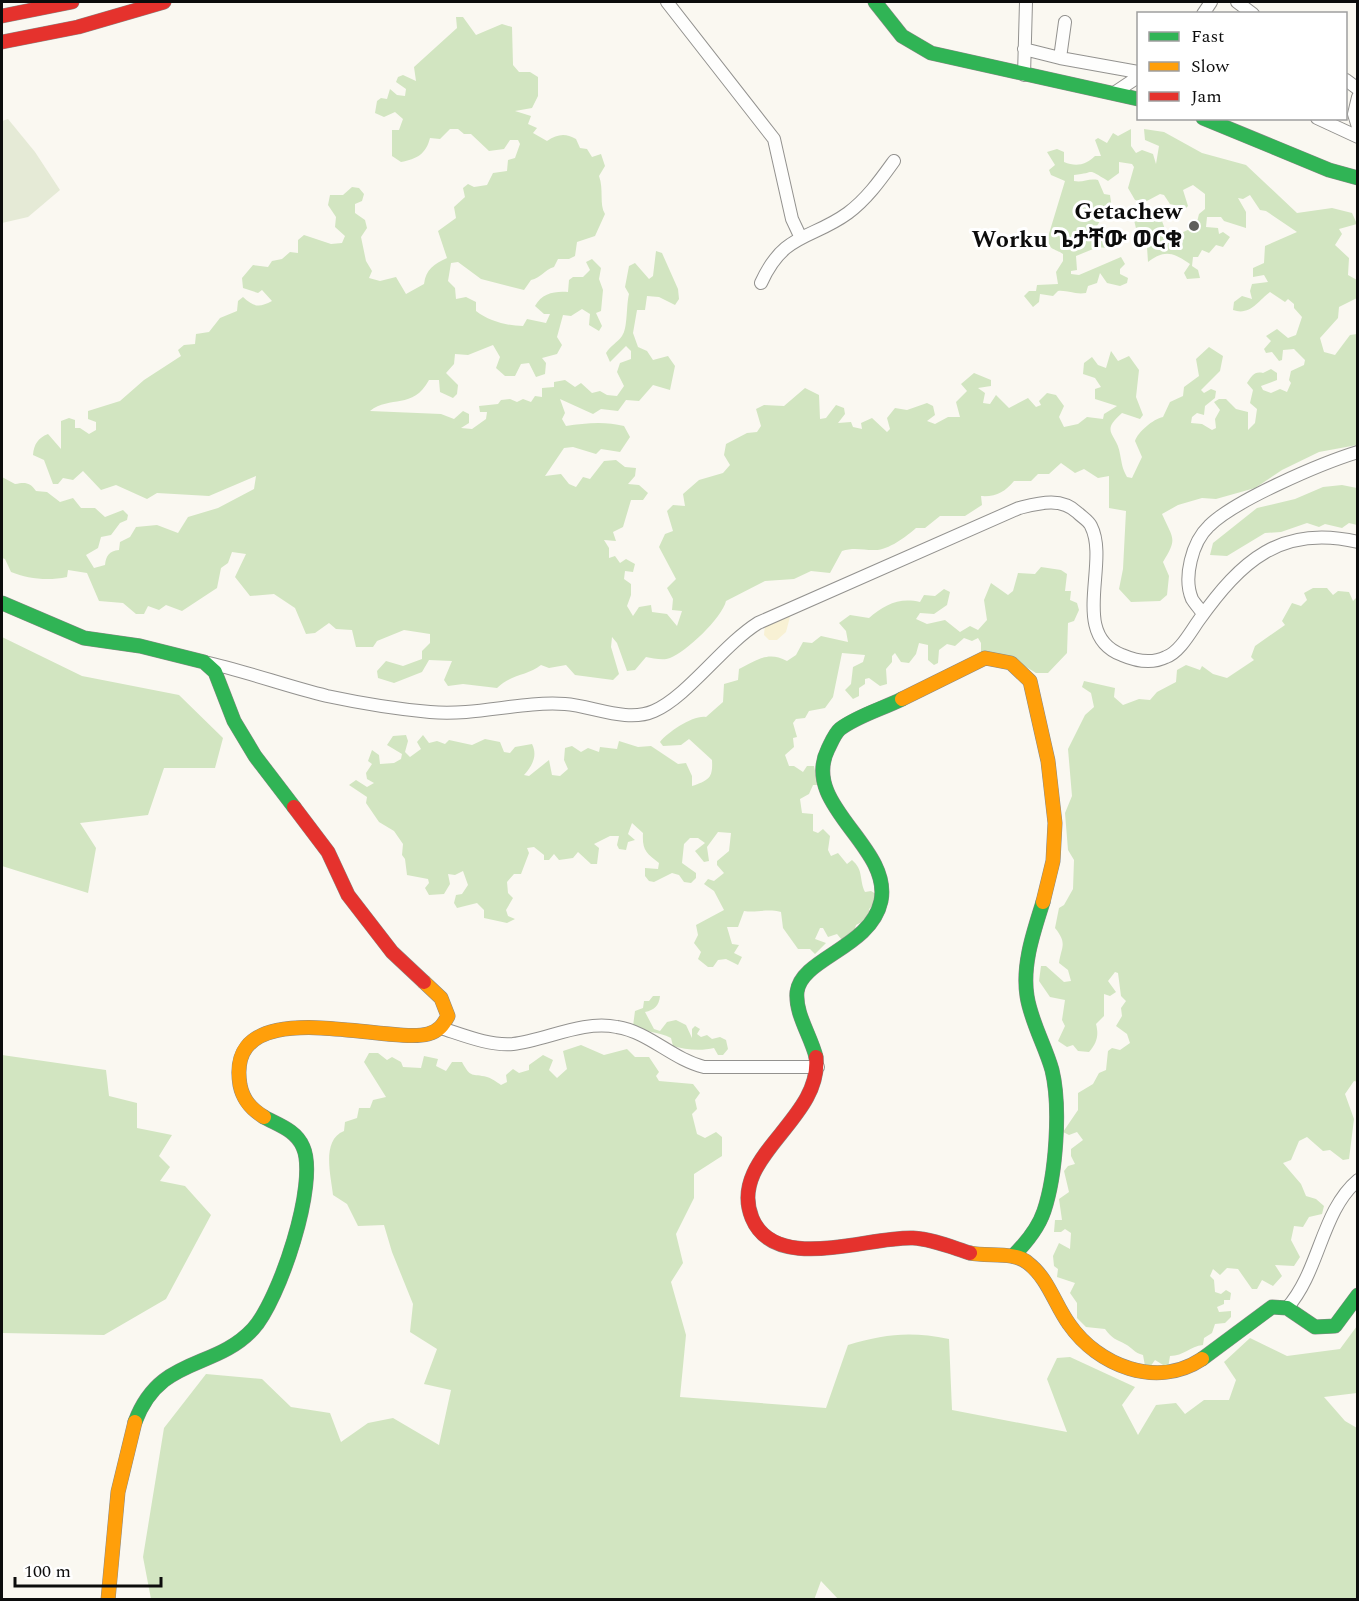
<svg xmlns="http://www.w3.org/2000/svg" width="1359" height="1601" font-family="Spectral,'Noto Sans Ethiopic',serif">
<style>
.forest{fill:#d2e5c1}
.sand{fill:#f8f1d4}
.cemetery{fill:#e5ead6}
.lines{fill:none;stroke-linecap:round;stroke-linejoin:round}
.street-casing{stroke:#93928f;stroke-width:14}
.fast-casing{stroke:#8a8986;stroke-width:15}
.slow-casing{stroke:#8a8986;stroke-width:15}
.jam-casing{stroke:#8a8986;stroke-width:15}
.street{stroke:#fefefd;stroke-width:12}
.fast{stroke:#30b455;stroke-width:14}
.slow{stroke:#ff9f0a;stroke-width:14}
.jam{stroke:#e5322d;stroke-width:14}
.poi-dot{fill:#5f5f5c;stroke:#fff;stroke-width:2}
.labels{text-anchor:middle;dominant-baseline:central;stroke-width:6;stroke-linejoin:round;paint-order:stroke}
.poi-label{font-size:24px;font-weight:bold;fill:#0c0c0c;stroke:#fff;text-anchor:end}
</style>
<rect width="100%" height="100%" fill="#faf8f1"/>
<!-- forest -->
<path class="forest" d="M456,17H463L476,35L502,24L512,27L513,65L519,72H530L538,77V96L532,108L515,111L531,116L528,124L537,128L533,133L547,141C558,134 565,133 576,139L580,148L587,149L592,157L601,154L605,166L599,176C604,189 599,205 605,214L595,236L577,242L575,256L569,259H558L554,267C544,270 541,278 531,280L524,290L481,279L458,262L451,263L448,281L455,288L456,299L466,297L476,302V311C489,321 507,326 523,326L527,319L546,323L550,314H544L535,306C542,293 555,291 568,292L569,280L573,277H583L590,270L586,262L592,259L601,268L599,279L603,290L601,311L596,313L602,326L599,331L589,325L590,314L582,309L571,316L563,315L557,337L562,345L557,354L542,358L546,363L545,374L536,377L529,363L521,364L515,376H505L496,368L500,357L493,345L468,355L455,354L454,364L446,373L458,385L457,394L453,398L440,392L439,380H429C413,410 390,395 370,411L441,414L454,419L463,411L469,414V423L461,428L472,429L486,419L487,412H480L479,406L498,404L501,400L510,399L517,402L523,399L531,402L535,396L542,397V388L554,387V382L565,380L575,387L581,383L592,393L600,391L607,395L617,396L624,386L617,372L620,363L631,359V351L626,346L610,362L606,353C611,345 617,343 622,336C628,328 626,306 629,294L625,287L629,266L635,263L649,279L653,276L656,251L662,253L678,289L679,299L675,305L659,297L647,296L645,310H637L633,333L638,347L647,351L653,360L668,356L675,366L670,390L653,385L639,401L626,400L618,411L601,409L593,414L560,399L565,413L562,419L566,426C585,423 605,421 624,426L630,437L620,452L601,449L596,454L573,447L564,448L545,476L561,474L569,484L576,487L583,477L590,479L604,461L616,460L625,467L636,468L635,476L628,484L639,485L648,493L643,500H631L623,527L613,532L616,541L604,540L609,548V558L615,556L620,563L626,559L635,564L633,572L625,571L624,579L631,584V595L627,606L633,616L639,607L651,605L652,612L667,614L677,626L682,611L672,610L673,599L667,588L676,579L659,547L665,534L673,531L667,511L673,505L685,506L683,494L699,480L723,473L730,465L724,455L726,444L747,433L757,432L761,426L756,409L764,405L784,406L805,388L819,395L820,419L826,418L836,405L844,408L845,414L838,423L851,422L853,427L862,429L861,423L872,418L887,432L890,429L887,418L895,408L907,410L927,403L933,406L935,415L927,421L935,424L948,417H960L956,402L967,391L961,384L974,373L991,380V386L978,388L985,393L983,403L990,404L996,395L1009,408L1028,398L1036,407L1041,405L1039,401L1047,393L1056,395L1064,406L1059,417L1064,427L1078,424L1087,417L1103,419L1104,414L1117,406L1095,399V389L1101,387L1095,378L1083,374L1084,363L1092,357L1098,365L1106,368L1111,351L1118,361L1129,356L1139,370L1136,397L1143,415L1140,419L1122,413C1099,433 1117,433 1120,454C1122,464 1122,468 1127,477L1132,478L1142,457L1135,441C1138,432 1153,419 1163,417L1170,402L1183,396L1184,387L1199,376L1196,359L1209,347L1223,356L1220,371L1201,390L1204,393L1211,389L1216,391L1215,398L1205,406L1204,415L1197,413L1192,417L1191,423L1202,424L1212,430L1216,428L1215,419L1220,410L1214,402L1219,399H1226L1236,409L1248,412V430L1255,423L1257,409L1250,403L1253,390L1247,383C1252,376 1254,371 1263,373L1271,369L1277,373V380L1261,386L1263,390L1271,393L1280,389L1287,392L1291,383L1289,380L1291,371L1304,365L1305,360L1294,349L1283,350L1282,360L1279,361L1272,352L1266,353L1264,349L1271,341L1266,336L1277,329L1288,338L1296,335L1302,317L1294,308V304L1288,299L1285,302L1270,292C1258,301 1250,316 1233,310L1234,302L1242,296L1252,299L1250,291L1252,284L1268,282L1264,275L1253,277V268L1264,263L1265,246L1297,232L1266,211L1260,210L1250,195L1243,199L1238,198L1246,212V228L1224,221L1221,217H1207L1206,227L1218,228L1219,234L1223,232L1230,237L1223,247L1216,245L1209,253L1202,250L1198,257H1193L1192,266L1198,270L1200,278L1187,279L1184,273L1190,264C1174,253 1165,249 1148,262L1147,247L1137,240C1138,228 1132,220 1133,209H1147L1154,220L1162,221L1166,232L1177,235L1196,226L1199,214L1205,209V194L1193,185L1183,190L1188,206L1186,208L1170,204L1164,195L1160,194L1145,202L1135,200L1128,188L1134,167L1132,164L1119,162V173L1108,181C1085,167 1097,173 1074,175V181C1083,183 1088,178 1098,180L1104,194L1110,195L1112,209L1105,213L1095,229L1115,244L1114,249L1098,247L1076,256L1077,270L1071,271V274L1079,275L1121,257L1125,264L1120,269V274L1128,278L1127,283L1120,286L1107,283L1100,273L1097,283L1088,286L1086,293C1075,295 1068,290 1058,291L1053,296L1040,294L1039,302L1033,307L1024,296L1029,291H1036L1037,285L1058,284L1056,272L1063,261V254C1054,248 1047,250 1048,237L1065,181L1051,175L1049,170L1055,165L1047,152L1057,149L1064,152V162C1076,167 1086,165 1095,156H1101L1095,140L1098,138L1107,143L1113,133L1118,136L1131,129V146L1136,153L1142,150L1153,154L1156,164L1159,146L1145,140L1144,129L1164,132L1202,153L1246,165L1297,213L1332,208L1352,213L1357,224L1339,229L1342,234L1335,245L1349,258L1348,275L1357,280V298L1339,307L1338,318L1320,338L1324,352L1335,355L1350,335L1357,334V445L1319,452L1282,470L1255,488L1216,499L1202,498L1178,505L1162,514C1173,539 1178,538 1163,562L1169,576L1167,595L1160,601L1131,602L1119,589L1123,569L1126,511L1109,508V476L1098,478L1084,469L1075,473L1061,463L1049,474H1038L1031,481H1014C1005,492 996,497 981,496L982,505L965,516H940L925,528H916C906,537 887,551 874,550C862,550 854,547 842,551L830,573L811,571L794,579L765,581L726,601C722,618 686,652 670,658C663,661 653,658 646,657L635,670L627,671L617,643L612,637L611,647L619,674L613,680L575,675L566,665L549,668L541,665C527,676 511,674 497,688L463,684L448,686L444,680L452,661L429,660L422,672L394,683L378,678L377,671L386,661L403,666L422,659V651L430,643V634L404,630L377,641L373,647H356L352,630L336,629L329,623L315,633L306,634L295,608L274,594L250,596L235,577L246,554L232,552L228,563L221,568L217,588L182,611L166,605L159,610L148,606L144,614H136L123,603L99,601L87,573L68,570L67,577C48,581 28,579 11,572L5,559L2,558V477L15,484C25,482 30,482 36,491L47,492L60,502L73,498L81,508H95L105,517L123,510L128,515L127,520L120,523L111,535L101,537L98,548L86,555L94,568L105,565C106,556 109,551 119,550L120,542L130,537L136,527L157,525L178,533L188,517L218,508L254,489L256,476L209,496L157,493L147,499L116,485L101,490L83,471L73,480L63,478L58,484H53L44,460L33,455C34,444 38,438 48,434L61,449V421L69,418L75,420V428H80L89,434L96,430V422L88,419V411L120,401L144,380L181,356L178,350L184,345L195,344L196,334L209,332L220,318L237,311L238,301L243,297C254,307 259,308 272,301L262,290L258,293L243,288L242,278L253,265L268,267L272,261L282,259L290,252L298,253V240L304,235L331,244L342,243L345,236L335,227L336,217L328,205L330,195H343L352,187L359,188L364,194L362,201L355,204V213L365,220L367,228L361,237L366,261L372,271L369,278L380,281L396,277L406,294L424,284C426,269 434,264 447,258L438,231L456,218L454,207L465,197L463,188L468,184L474,187L487,185L493,173L507,171L508,160L515,158L520,144L518,140H510L504,149L489,151L471,134H464L458,129H450L440,139L430,138C426,154 417,159 401,162L392,156V130H399L403,119L395,112L384,117L375,113L377,101L381,98L387,99L390,89L397,95L405,96L406,89L396,82L398,77L403,75L416,81L414,67L457,28Z
M1342,485L1357,488V525L1349,523L1342,528L1325,524L1319,527L1307,523L1281,532L1265,533L1227,556L1210,555L1213,543L1257,508L1295,499L1323,487Z
M1041,567L1061,570L1067,574L1065,591H1071L1070,600L1077,603L1079,610L1074,621L1068,623L1067,653L1048,673H1036L1010,657L981,653V643L978,638L972,641L964,638L955,646L947,644L939,650L938,663L934,665L928,660V645L919,643L916,654L909,663L901,662L895,653L892,656V662L886,669L887,684L880,686L869,678L865,679V684L859,688V696L853,699L845,690L851,684L853,667L863,662L865,655L842,653L833,697L825,708L809,711L805,718L796,719L793,723L797,737L793,738L794,747L785,755L789,766H794L803,772L807,766H814L818,785H813L809,794L800,799L802,813L813,814V831L818,833L823,829L830,836L828,850L831,856L838,853L847,864L852,860C864,870 859,880 865,892L871,891L876,894L875,904L869,909L870,912L862,922L856,925L854,932L842,940L837,934L828,937L823,928H820L815,939L826,943L815,954L810,949H798L783,928L781,912C767,908 758,913 744,911L738,927H727L732,944L739,945L734,953L742,957L738,965L726,959L718,960L713,967H708L698,959L701,952L694,943L698,935L696,925L724,910L714,891L704,884L708,879L714,881L724,873L717,865V861L729,851L731,833L718,832L707,847L709,861L704,862L695,851L705,843L698,838H690L684,844L682,863L696,873V878L691,883L684,882L679,875L672,873L654,882L649,881L645,876V868L658,869L659,863C646,853 642,850 643,833L632,823L628,834L635,840L628,842L626,850L619,849L617,845L619,836H610L594,844L599,848L597,864H591L578,852L573,858L559,860L554,854L549,860H544V855L534,847L527,848L529,853L521,874H514L507,882L508,893L513,898L506,910L508,916L515,919L507,923L484,918V910L477,903L457,908L454,903L456,895L462,894L468,885L463,871L455,875L448,874L450,884L444,894L429,895L425,888L429,883L428,879L407,875L405,859L402,855L403,844L394,831L379,822L366,803L367,797L349,785L356,780L367,787L374,783L367,779L366,773L372,764L368,761L372,750L379,755L380,764L394,763L401,759L402,754L387,745L393,736L406,735L408,741L405,752L410,757L421,749L417,742L423,735L429,743L437,741L445,744L449,740L472,745L485,739L500,742L504,752L510,753L515,747L532,744C538,756 532,766 524,775L529,776L549,760L552,775L560,776L568,769L564,760L565,748L572,746L581,752L588,748L599,752L600,747L617,749L619,741L638,747L651,746L678,764L686,763L692,776V786C709,780 713,778 712,760L689,739L681,745L663,746L660,742C668,732 693,715 706,717L723,702L724,684L738,680L739,669C757,660 768,651 787,661L796,655L803,642L812,643L821,636L848,642L846,631L839,623L850,615L869,618C884,605 899,597 920,602L924,595L935,596L944,589L950,592L947,605L934,614L920,613L916,619L927,624L945,620L960,632L970,626L978,630L987,620L984,600L991,583L1008,595L1013,591L1018,573L1035,574Z
M1313,588H1327L1333,595L1338,591L1349,592L1353,601L1357,597L1358,1082L1354,1081L1345,1094L1354,1119L1349,1159L1343,1160L1330,1150L1323,1151L1307,1137L1299,1141L1291,1160L1283,1163L1301,1184L1306,1196L1316,1199L1324,1206L1322,1214L1309,1217L1303,1227L1294,1226L1291,1240L1300,1257L1294,1266L1275,1265L1282,1276L1273,1286L1262,1280L1257,1289H1252L1238,1269L1227,1268L1220,1275L1213,1269L1210,1276L1214,1280L1215,1292L1221,1294L1226,1290L1231,1293L1230,1300H1224V1304L1217,1307L1219,1312L1231,1311V1317L1225,1323L1215,1324L1212,1333L1204,1338L1203,1345C1190,1346 1184,1356 1170,1356L1168,1368L1155,1360L1150,1367L1145,1366L1143,1355C1134,1353 1133,1348 1125,1344C1116,1339 1112,1339 1105,1329L1086,1327L1077,1318V1303L1070,1293L1075,1283L1057,1277L1058,1269L1054,1266L1053,1256L1059,1243L1070,1249L1071,1233L1065,1229L1061,1232H1054L1055,1220H1062L1059,1199L1069,1192L1064,1171L1068,1166L1075,1164L1071,1156V1149L1083,1140L1077,1132L1069,1135L1063,1132L1078,1110V1093L1093,1084L1099,1073L1106,1070L1108,1051L1112,1048L1120,1050L1130,1043L1127,1034L1116,1026L1122,1016L1121,1008L1126,1001L1121,996L1118,973L1115,972L1108,981L1116,992L1110,996L1104,994V1016L1096,1024C1099,1035 1097,1043 1089,1052L1078,1051L1073,1045L1067,1047L1058,1041L1065,1026L1062,1020L1065,1000L1050,997L1039,981L1041,966H1046L1064,982L1071,981L1068,970L1059,963C1061,947 1068,944 1055,928L1059,908L1064,905L1073,889L1074,860L1068,850L1065,813L1072,796L1068,749L1085,715L1094,707L1091,693L1082,687L1084,681L1115,688L1114,697L1123,705L1139,699L1150,700L1157,692L1176,682L1177,670L1186,665L1200,670L1202,666L1213,674L1227,678L1254,660L1251,657L1255,646L1285,625L1282,621L1292,603L1301,606L1307,600L1304,593Z
M2,637L82,676L179,695L223,738L215,768H164L148,815L80,823L96,848L88,893L2,866Z
M653,996H660C659,1006 654,1010 645,1012L654,1029L660,1031L667,1022L676,1020L686,1025L692,1038V1029L695,1026L700,1029L697,1034L701,1037L707,1035L712,1039L720,1037L726,1040L728,1049L723,1055H718L714,1048C702,1051 685,1050 673,1046L671,1038C658,1031 645,1033 633,1026L635,1011L643,1008L644,1001H649Z
M581,1045L604,1055L627,1049L635,1057H649L659,1072L656,1076L659,1081L693,1084L700,1093L695,1100L697,1109L692,1114L697,1134L705,1138L716,1132L722,1137V1156L694,1174V1198L676,1234L683,1263L671,1282L686,1335L680,1397L826,1408L848,1345C885,1334 910,1331 949,1339L952,1410L1067,1432L1047,1379L1057,1358L1070,1357L1135,1387L1122,1405L1138,1435L1156,1405L1176,1403L1185,1414L1204,1400H1229L1236,1380L1224,1362L1250,1338L1287,1356L1340,1349L1357,1326V1393L1324,1397L1345,1421L1357,1428V1599L839,1600L821,1581L814,1600L151,1599L143,1557L164,1428L206,1374L262,1379L291,1407L330,1413L341,1442L368,1423L393,1418L439,1445L451,1390L424,1384L437,1349L410,1332L413,1304L392,1252L384,1225L358,1226L347,1204L333,1195C331,1176 321,1140 344,1131L345,1122L357,1118L359,1108H370L373,1100L386,1097L364,1062L369,1053H378L387,1060L392,1057L401,1062L403,1067L421,1068L424,1056L438,1059L436,1066L446,1071L452,1062H462C471,1079 472,1073 487,1077C491,1078 497,1082 501,1085L507,1082L506,1075L513,1069L519,1073L529,1070V1065L543,1055L553,1060L549,1070L557,1078L567,1069L563,1051Z
M2,1055L106,1070L109,1096L137,1103V1128L172,1135L159,1156L170,1167L160,1181L185,1186L211,1215L166,1299L104,1335L2,1333Z"/>
<!-- sand -->
<path class="sand" d="M791,613L786,632L777,640H769L764,635L765,624Z"/>
<!-- cemetery -->
<path class="cemetery" d="M8,119L35,152L60,190L28,217L2,223V121Z"/>
<g class="lines">
<!-- street casing -->
<g class="street-casing">
<path id="street" d="M667,2L774,139L792,219L800,236
M1237,2L1253,14
M1203,14L1211,2
M1024,49L1060,58L1138,72
M1060,58L1065,22
M1024,75L1026,2
M1346,80L1358,89
M1114,93L1138,77
M1358,97L1354,114L1358,127
M1317,118L1358,137
M761,283C784,232 811,240 848,213C867,199 881,179 894,161
M1203,614C1200,609 1195,604 1192,599C1183,578 1192,542 1209,526C1235,500 1322,463 1358,452
M204,662C246,671 285,686 327,696C360,703 395,709 430,712C478,716 519,701 565,704C593,706 627,723 654,711C687,697 723,645 758,623L1019,508C1040,503 1061,497 1078,513C1082,517 1089,521 1091,526C1110,563 1069,635 1122,655C1136,661 1152,664 1166,657C1180,652 1191,631 1199,620C1241,561 1281,524 1358,542
M441,1028C463,1035 489,1046 513,1044C547,1040 582,1020 617,1027C649,1032 672,1059 704,1067H818
M1287,1308C1320,1271 1321,1211 1358,1180"/>
</g>
<!-- fast casing -->
<g class="fast-casing">
<path id="fast" d="M875,2L902,36L931,53L1138,99
M1203,118L1329,170L1358,178
M2,603L84,638L140,646L204,662L215,672L234,721L255,756L294,807
M816,1057C811,1036 795,1014 797,992C801,958 871,948 881,901C892,846 800,805 828,749C831,743 835,733 840,729C857,716 882,709 902,699
M1013,1256C1026,1243 1038,1229 1044,1211C1056,1175 1061,1107 1052,1070C1045,1045 1031,1022 1027,996C1022,964 1034,931 1043,902
M1202,1359L1272,1307L1287,1308L1315,1327L1335,1326L1358,1295
M135,1422C160,1355 214,1371 253,1329C279,1301 319,1182 303,1147C296,1130 278,1125 264,1117"/>
</g>
<!-- slow casing -->
<g class="slow-casing">
<path id="slow" d="M902,699L985,658L1011,663L1030,681L1048,761L1055,823L1053,861L1043,902
M264,1117C251,1109 243,1100 240,1085C224,989 386,1045 428,1034C439,1031 443,1025 448,1016L441,998L424,982
M970,1253C988,1257 1014,1251 1028,1263C1048,1278 1055,1305 1069,1324C1098,1366 1157,1389 1202,1359
M108,1600L118,1492L135,1422"/>
</g>
<!-- jam casing -->
<g class="jam-casing">
<path id="jam" d="M2,16L72,2
M2,42L78,27L164,2
M294,807L328,852L348,895L392,952L424,982
M816,1057C823,1120 727,1157 752,1218C775,1274 868,1236 913,1238C932,1239 951,1247 970,1253"/>
</g>
<!-- street -->
<use href="#street" class="street"/>
<!-- fast -->
<use href="#fast" class="fast"/>
<!-- slow -->
<use href="#slow" class="slow"/>
<!-- jam -->
<use href="#jam" class="jam"/>
</g>
<!-- markers -->
<circle class="poi-dot" cx="1194" cy="226" r="6"/>
<g class="labels">
<!-- poi labels -->
<g class="poi-label">
<text x="1182" y="212">Getachew<tspan x="1182" dy="28">Worku ጌታቸው ወርቁ</tspan></text>
</g>
</g>
<!-- border -->
<rect width="1359" height="1601" fill="none" stroke="#0c0c0c" stroke-width="6"/>
<!-- legend -->
<rect x="1137" y="12" width="210" height="108" fill="#ffffff" stroke="#9e9e9e" stroke-width="1.5"/>
<rect x="1149" y="32" width="30" height="9" fill="#30b455" stroke="#9e9e9e" stroke-width="1.5"/>
<text x="1191" y="42" font-size="18" fill="#0c0c0c">Fast</text>
<rect x="1149" y="62" width="30" height="9" fill="#ff9f0a" stroke="#9e9e9e" stroke-width="1.5"/>
<text x="1191" y="72" font-size="18" fill="#0c0c0c">Slow</text>
<rect x="1149" y="92" width="30" height="9" fill="#e5322d" stroke="#9e9e9e" stroke-width="1.5"/>
<text x="1191" y="102" font-size="18" fill="#0c0c0c">Jam</text>
<!-- scale -->
<path d="M15 1577v9h146v-9" fill="none" stroke="#0c0c0c" stroke-width="3"/>
<text x="24" y="1577" font-size="18" fill="#0c0c0c" stroke="#ffffff" stroke-width="4.5" paint-order="stroke">100 m</text>
</svg>
